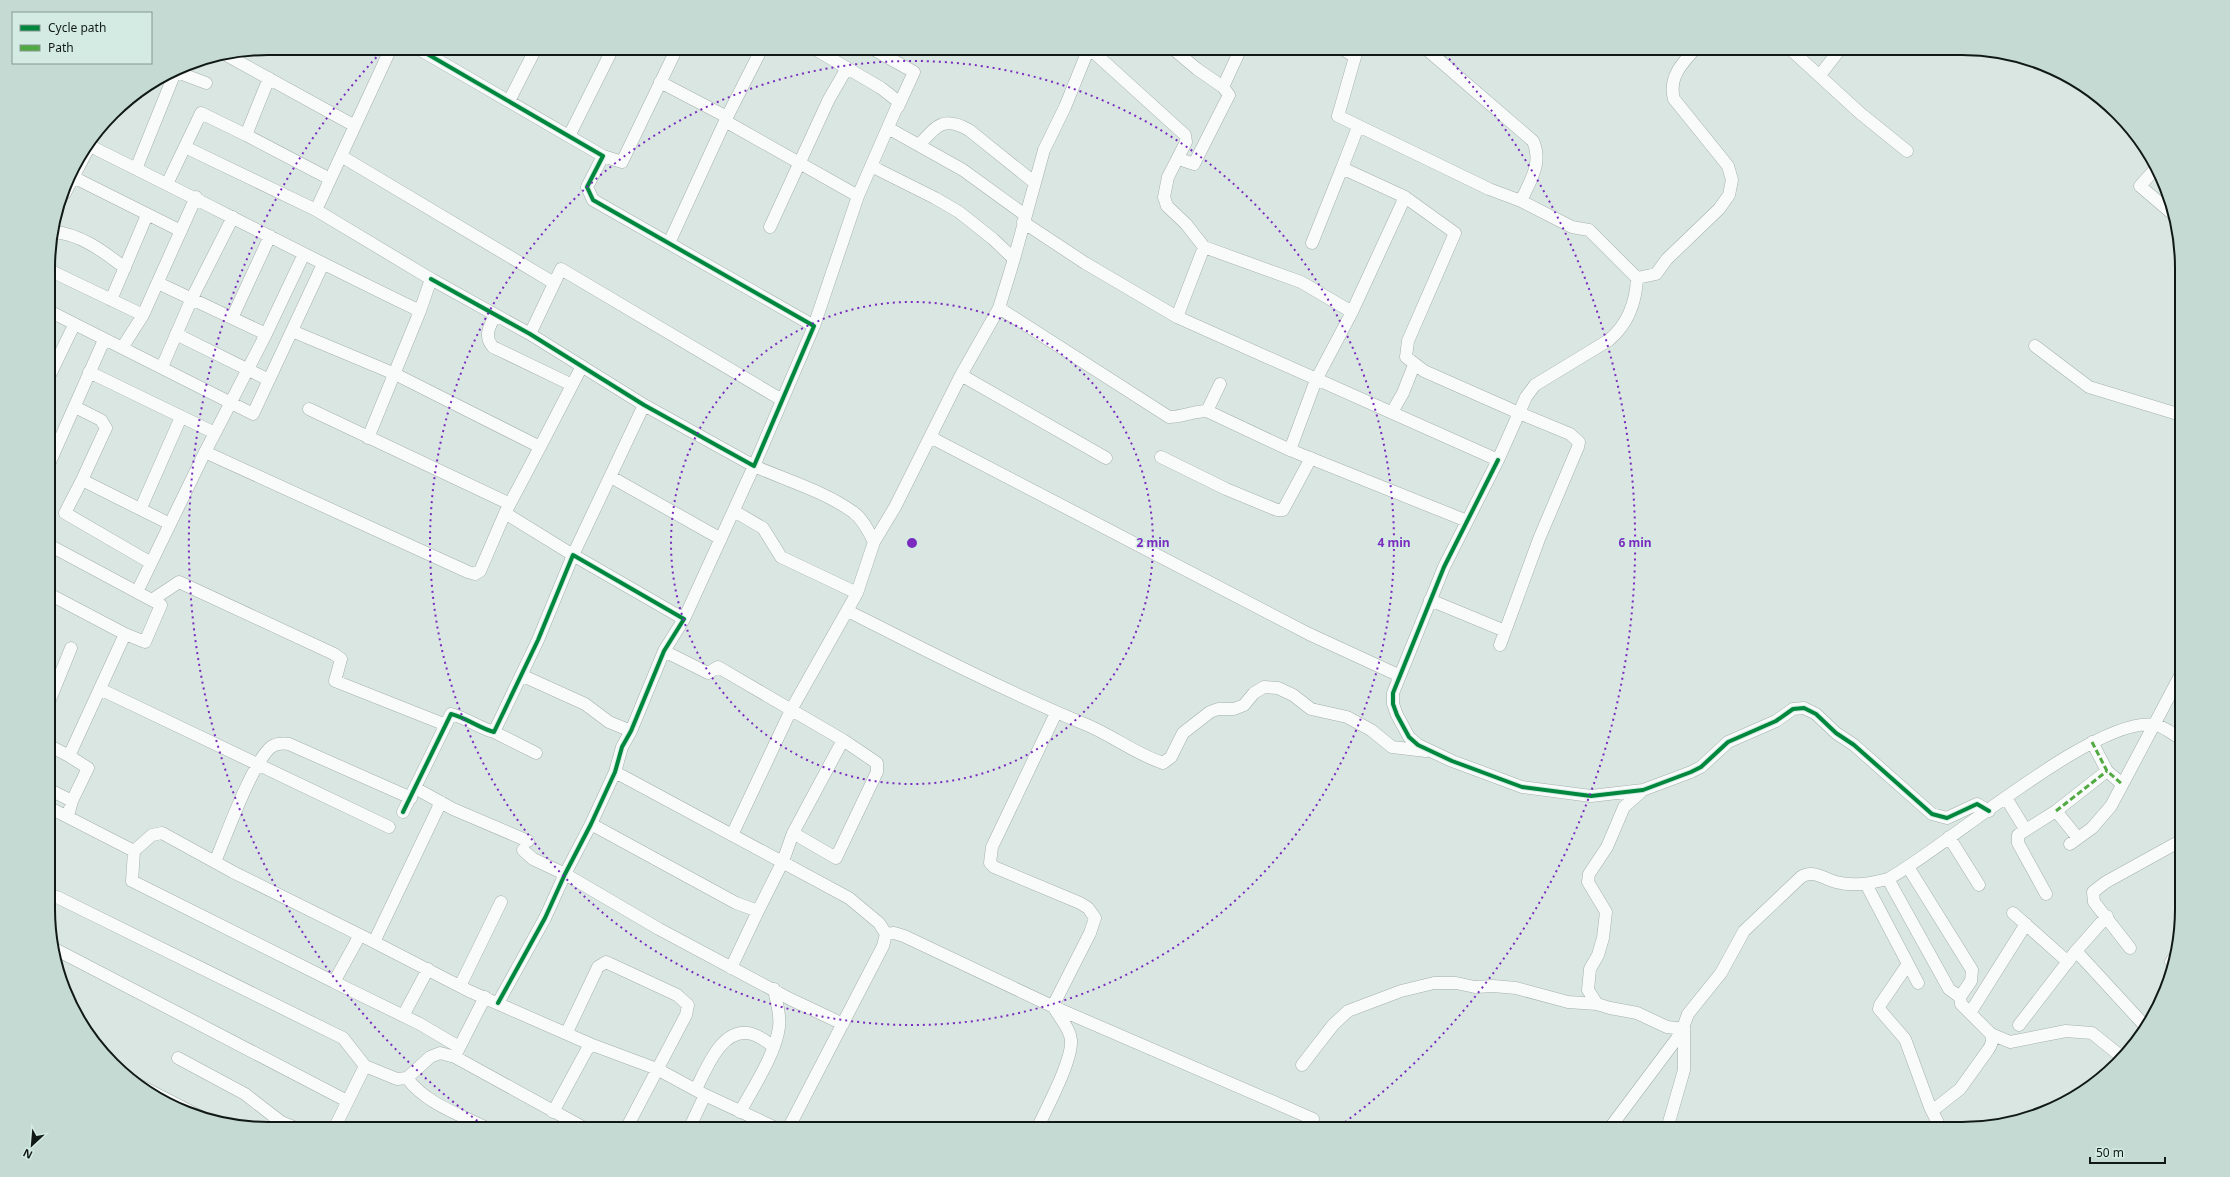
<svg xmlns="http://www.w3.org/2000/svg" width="2230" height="1177" font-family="'Noto Sans',sans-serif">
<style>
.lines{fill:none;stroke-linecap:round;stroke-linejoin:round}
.minor-casing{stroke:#a5b0ac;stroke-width:13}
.minor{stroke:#f9fbfb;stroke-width:12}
.quiet{stroke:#51a942;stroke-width:3;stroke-dasharray:6 3;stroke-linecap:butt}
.cycleway-casing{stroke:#d4ebe3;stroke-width:6}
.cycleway{stroke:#00873e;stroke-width:4}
.ring{fill:none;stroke:#7b2cbf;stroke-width:2;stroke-dasharray:2 4}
.rim{fill:none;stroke:#111917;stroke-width:2}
.centre{fill:#7b2cbf;stroke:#d4ebe3;stroke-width:2}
.ring-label{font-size:12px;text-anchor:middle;font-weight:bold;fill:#7b2cbf;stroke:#d4ebe3;stroke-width:3;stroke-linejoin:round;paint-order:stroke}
</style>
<rect width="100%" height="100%" fill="#d9e6e2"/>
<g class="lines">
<!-- minor casing -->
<g class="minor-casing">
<path id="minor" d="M417,48L603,156L587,187L593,200L814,326L754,466L644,405L530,334L431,279
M871,48L914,72L898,107
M1089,48L1185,135L1186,142L1168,177L1164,197L1167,206L1186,224L1204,247
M1172,48L1197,69L1223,87
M1341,48L1355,57L1358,48
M1425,48L1533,141C1543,163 1530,181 1521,201
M1789,48L1860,113L1907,151
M228,56L355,126
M1355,57L1338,116L1489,189L1521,201L1572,227L1589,230L1637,278L1656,274L1667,259L1719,209L1729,195L1732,180L1728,166L1674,99C1668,78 1682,63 1696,48
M174,71L206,83
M1820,75L1841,48
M660,82L727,117L669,243
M509,101L536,48
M727,117L762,48
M725,121L858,196L899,102L881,88L813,48
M888,128L963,170L1025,215
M246,135L330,179
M569,136L613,48
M920,144C937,125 944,116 969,130L1035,183
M90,146C200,200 309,258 420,311L431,279L316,210L391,48
M185,147L316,210
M341,156L554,283
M603,156L622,162L677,48
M1179,159L1194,164L1229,95L1223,87L1241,48
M871,166L935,198L959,212L993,239L1014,259L1044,150L1065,107L1089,48
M2156,168L2140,186L2175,216
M136,169L176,70
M73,177L181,231
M167,184L201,113L246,135L269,78
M65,193L88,149
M1023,222L1085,263L1177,317L1204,247L1301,282L1352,312
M770,227L829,99L847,68
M54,232C81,234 104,252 125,268
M1312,243L1342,168
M49,270L143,315
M158,283L266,334
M111,300L147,215
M999,308L1169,417C1182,417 1194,411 1207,411
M49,311L253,414L323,264
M495,315C490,326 483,336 493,347L572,385
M1177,317L1498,460L1519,413L1424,371L1406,357L1408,341L1455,233L1405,197
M232,318L270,236
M814,326L858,196
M176,334L269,380
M530,334L561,269L782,400
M2035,346L2089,387L2181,415
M122,348L143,315L196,197
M162,367L192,298L233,217
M89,372L215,433L205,452
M961,375L1106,458
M49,377L74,325
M1220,384L1207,411L1290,450L1316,380L1352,312L1405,197L1342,168L1358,127
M75,407L101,420L106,428L82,480
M309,409L510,504
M1392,412L1403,393L1414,365
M215,433L266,334L304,254
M930,437L1309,634L1398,675
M368,438L420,311
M540,447L582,366
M1290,450L1467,521
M1161,457L1226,489L1277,510H1283L1311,458
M1498,460L1444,567L1393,693V704L1397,715L1409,737L1418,745L1452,761L1522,787L1591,796L1643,790L1691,772L1701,767L1728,742L1776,721L1793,709L1804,708L1816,714L1836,733L1854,745L1932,814L1947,818L1977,804L1989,811
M49,464L104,340
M611,477L721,539
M141,508L181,417
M734,511L763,528L781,557L857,593
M505,513L573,555L644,405
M874,542L895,507L961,375L999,308L1014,259
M49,545L161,605L145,642L125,634L49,594
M151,563L65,513L82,480L170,524
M137,592L205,452L468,572L475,574L480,571L505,513L540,447L395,374L292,331
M152,600L179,582L334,654L341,659L335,681L446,725
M1430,600L1505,631
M848,611C927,651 1005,691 1087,725C1113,736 1136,754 1163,763L1171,757L1183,733L1210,712L1218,709H1234L1244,705L1254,693L1264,687L1278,688L1293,695L1311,709L1347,717L1371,730L1392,747L1426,751
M684,619L754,466C786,480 826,492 853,512C863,519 869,532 874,542L857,593L791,710L732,835
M1500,645L1539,539L1578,447L1579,442L1570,434L1519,413L1526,397L1535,385L1609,340C1628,324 1636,302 1637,278
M521,675L585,704L609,722L631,731
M100,689L389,827
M49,702L71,648
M494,732L536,753
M2092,742L2107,771L2122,784
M50,746L69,756
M615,772L849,898L879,923L886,934L883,946L788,1129
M415,788L453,809L528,841
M50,790L72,801
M1642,791L1624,807L1607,847L1589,874L1588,882L1606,912L1603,938L1598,955L1590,969L1588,990L1597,1004L1610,1008L1637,1013L1667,1027L1684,1029
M2006,798L2025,829
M50,808L134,851L132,881L334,982L360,935L374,942L441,802
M2056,811L2078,838
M403,812L451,714C467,718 479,728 494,732L538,640L573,555L684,619L664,651L631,731L622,747L615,772L591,824L565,874L545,918L498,1003
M68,816L72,801L88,768L69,756L125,634
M591,824L736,903L758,911L783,861L793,833L843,740L718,667L708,673L664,651
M793,833L836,858L877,772V763L843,740
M1949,837L1979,885
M2070,844L2092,828L2111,806L2181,674
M523,850L533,859L565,874L659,929L790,999L843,1024
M134,851L152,835L162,833L233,872L360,935
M215,862C226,836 252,763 271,747C277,743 282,743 289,744L411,798
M1908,867L1972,970L1971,981L1960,997L1961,1004L1991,1034C1993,1041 1992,1044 1988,1050L1960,1089L1932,1111
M1888,879L1949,989L1960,997
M1866,884L1918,983
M2046,894L2018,843V835L2056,811L2107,771
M57,897L343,1038L365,1066
M2013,913L2068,962
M886,934L894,933L904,936L1054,1007L1313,1119
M374,942L469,991L590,1044L657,1069L705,1095L778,1129
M53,948L347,1101
M2130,948L2094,902L2093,892L2106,882L2182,840
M2076,951L2146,1027
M2171,962L2176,955
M1908,964L1880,1005L1879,1009L1905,1039L1930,1107L1941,1129
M731,968L758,911
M334,982L420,1024L459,1047
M460,986L501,902
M1970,1013L2026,924
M403,1016L428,969
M2019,1025L2076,951L2107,916
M567,1032L598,967L606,962L677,995L688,1005L686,1015L626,1129
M1991,1034L2010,1042L2066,1031L2092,1033L2123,1058
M456,1054L485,997
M178,1058L245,1094L281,1122
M1302,1065L1333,1025L1348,1011L1401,991L1434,983H1456L1475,987L1493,986L1516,988L1568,1002L1597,1004
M407,1078C426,1104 461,1115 489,1129
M137,1084L207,1120
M696,1089C706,1070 722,1025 752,1034C760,1036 767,1042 774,1047
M553,1112L590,1044
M740,1112C753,1088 776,1053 779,1027C781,1015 776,1001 774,989
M277,1129L281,1122L299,1129
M334,1129L365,1066L397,1079L407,1078L430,1057L440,1053L455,1057L586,1129
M689,1129L705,1095
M1037,1129C1046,1109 1073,1060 1071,1040C1070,1028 1059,1018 1054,1007L1056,1000L1090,933L1095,918L1088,908L1080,903L994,867L990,863L992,847L1056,713
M1609,1129L1684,1029
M1667,1129L1684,1070V1025L1688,1014L1721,973L1744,931L1801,877C1813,869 1824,879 1836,882C1854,887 1871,883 1888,879C1945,848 2098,714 2155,725C2164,726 2174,735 2182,740"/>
</g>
<!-- minor -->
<use href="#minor" class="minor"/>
<!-- quiet -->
<path class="quiet" d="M2092,742L2107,771L2122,784
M2056,811L2107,771"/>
<!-- cycleway casing -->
<g class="cycleway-casing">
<path id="cycleway" d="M417,48L603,156L587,187L593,200L814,326L754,466L644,405L530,334L431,279
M1498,460L1444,567L1393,693V704L1397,715L1409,737L1418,745L1452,761L1522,787L1591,796L1643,790L1691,772L1701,767L1728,742L1776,721L1793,709L1804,708L1816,714L1836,733L1854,745L1932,814L1947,818L1977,804L1989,811
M403,812L451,714C467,718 479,728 494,732L538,640L573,555L684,619L664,651L631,731L622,747L615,772L591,824L565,874L545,918L498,1003"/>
</g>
<!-- cycleway -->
<use href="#cycleway" class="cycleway"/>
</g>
<!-- distance rings -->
<g class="ring">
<circle cx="912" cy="543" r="241"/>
<circle cx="912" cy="543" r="482"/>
<path d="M487 1128A723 723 0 0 1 383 50M1441 50A723 723 0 0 1 1337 1128"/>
</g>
<!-- crop -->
<path d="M0 0H2230V1177H0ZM268 55H1962A213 213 0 0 1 2175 268V909A213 213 0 0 1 1962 1122H268A213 213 0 0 1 55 909V268A213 213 0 0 1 268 55Z" fill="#c4dad3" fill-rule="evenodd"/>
<path class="rim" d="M268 55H1962A213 213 0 0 1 2175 268V909A213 213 0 0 1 1962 1122H268A213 213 0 0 1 55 909V268A213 213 0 0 1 268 55Z"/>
<circle cx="912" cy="543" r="6" class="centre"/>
<g class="ring-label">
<text x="1153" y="547">2 min</text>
<text x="1394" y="547">4 min</text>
<text x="1635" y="547">6 min</text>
</g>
<!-- legend -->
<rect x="12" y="12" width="140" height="52" fill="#d4ebe3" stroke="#869791"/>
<rect x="20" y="25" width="20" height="6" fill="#00873e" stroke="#869791"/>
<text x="48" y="32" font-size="12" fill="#111917">Cycle path</text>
<rect x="20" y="45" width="20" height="6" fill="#51a942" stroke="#869791"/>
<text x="48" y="52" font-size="12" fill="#111917">Path</text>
<!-- north arrow -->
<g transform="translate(32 1145) rotate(206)" stroke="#d4ebe3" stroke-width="3" paint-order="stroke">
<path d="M0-3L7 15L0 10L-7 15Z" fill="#111917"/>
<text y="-6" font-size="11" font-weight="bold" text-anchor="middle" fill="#111917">N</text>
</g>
<!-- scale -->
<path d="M2090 1157v6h75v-6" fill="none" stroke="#111917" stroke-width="2"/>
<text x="2096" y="1157" font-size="12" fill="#111917" stroke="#d4ebe3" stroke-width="3" paint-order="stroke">50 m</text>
</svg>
